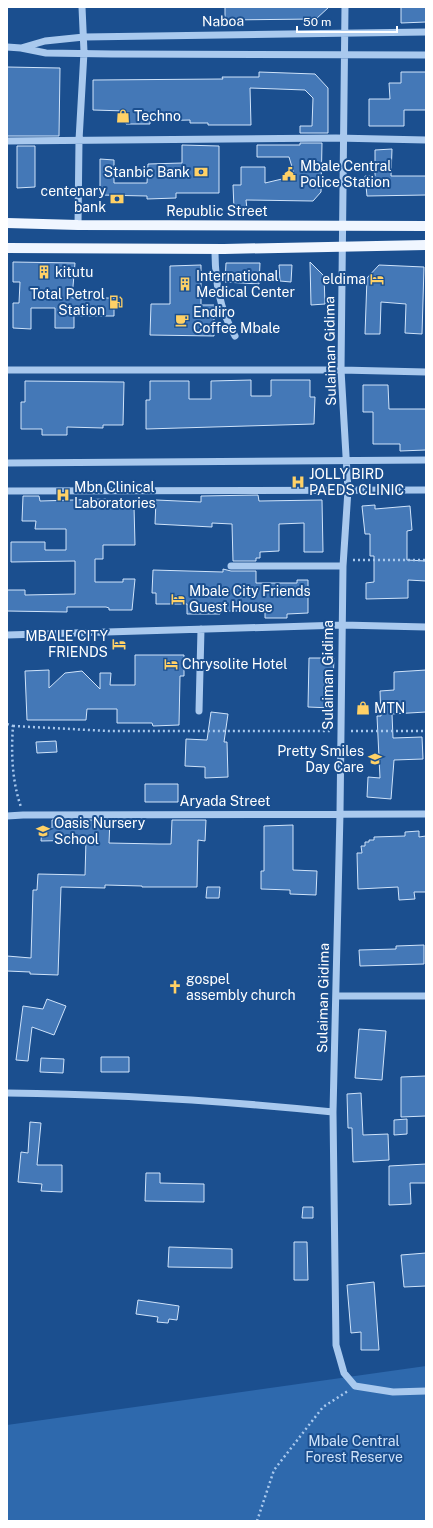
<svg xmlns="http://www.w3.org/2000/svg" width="433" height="1528" font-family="'Public Sans',sans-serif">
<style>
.green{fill:#2e69ad}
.building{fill:#4478b7;stroke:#cfe3fa}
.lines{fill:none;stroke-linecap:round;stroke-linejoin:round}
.path{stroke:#a9c9ee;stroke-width:2.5;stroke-dasharray:2 3;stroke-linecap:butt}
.minor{stroke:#a9c9ee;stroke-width:7}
.major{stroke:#f0f6ff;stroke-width:10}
.labels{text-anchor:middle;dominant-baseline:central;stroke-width:4;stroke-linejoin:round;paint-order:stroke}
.street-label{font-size:14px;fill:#fff;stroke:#1b4f8f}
.poi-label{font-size:14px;fill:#fff;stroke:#1b4f8f;text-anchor:start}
.park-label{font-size:14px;fill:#cfe3fa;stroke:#1b4f8f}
</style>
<rect width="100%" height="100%" fill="#1b4f8f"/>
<!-- green -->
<path class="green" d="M426,1366V1521H7V1425Z"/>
<!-- building -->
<path class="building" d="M225,7H329L316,19L225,20Z
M401,7H426V22L401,23Z
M7,67L60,68L59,136H7Z
M259,72L315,74L328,88V133H300V126H312L313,98L305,90L250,88L251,125H208V123H190V120L150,121V124H126V111L93,110V80L223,79L222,77H259Z
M401,72H426V110H404V126H369V99H390L389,83H401Z
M300,143H322L321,192L313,201L246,200L247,209H234L233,185H241V167H265V183L282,179L296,180L289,157H257V145H300Z
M182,145L219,146V193H176V198L147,199V196L100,195V159L114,160V183H147L148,164L182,163Z
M17,146H35V187L17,188Z
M392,149L391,176H426V195L367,196L365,176H375V150Z
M13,262L75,263L72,298H114V316H74V328H55V308H31V329L13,328V303H19L20,282H13Z
M310,262L324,276L325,304L311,305Z
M226,263H260L259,284L225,282Z
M201,265V305H214V336L150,335L151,304H170V266Z
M279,265H292L291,282L280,281Z
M379,265L424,267L422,334L405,333L406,304L381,302L380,334H365L367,278Z
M251,380V396H271V380H310V397H315L314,424L146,429V400H150V381H189V399H211V381Z
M25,381L124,382L123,425H103V428L67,427V435H42V429H21V402H25Z
M363,385H388L389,409H426V450L400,451V444H373V412H363Z
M258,495L259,501L322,500L323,552H304V523L279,524V551L260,552V558H256V561H233L232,524L212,523V527L155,524L156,500L201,502V496Z
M23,496H39L40,501L106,499V506H134L135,545H103V559H95V582H123V579H135L132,610H109V608L106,607H67V612L7,611V590H25V595L75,594V561L11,562V542H45V550H66V529H35L36,521H22Z
M375,505V509L410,506L412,530L407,531V560L426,561V581L408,580V598L366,599V583L374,582V556H370V534H365L362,506Z
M223,569L231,571H256V583H297V580H308V613L287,614V618H265V611H220V614H187V604H156V593H152L153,570L223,572Z
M135,655H184V676H180L179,725L153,726L152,723H117V709H87L86,720H27L25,671L49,670V688L65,673L82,671L100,689V673H111L110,685H135Z
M309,658H334L332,708L308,707Z
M426,670V712L392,714L393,738L422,737L423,759L394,760L391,799L367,797L368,777L380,778L377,716H381L380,691L394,690V672Z
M211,712L228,714L224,742H227L228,777L205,778V767L185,766L186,739L207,740Z
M56,741L57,752L37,753L36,742Z
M145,784H178V802H145Z
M52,820H110L109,843L159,844H171L172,820H206L205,841L198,840L197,887H142V886L105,885V888L61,887L58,975L30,974V972L7,971V956L31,958L33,890H37L38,874L85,875L86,840L41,841L42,828H52Z
M293,825V870L317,871L316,895L290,894V890L261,889V871H264V826Z
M419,831V837L426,836V892H414L415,899L399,900L398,887L358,889L357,853H362L361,846H365V842H369V840H374V837L405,836V832Z
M207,887H220L219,898H206Z
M424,945V964L360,966L359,950L396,949V946Z
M47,999L66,1006L54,1035L32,1027L28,1061L16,1060L23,1006L43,1009Z
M359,1029L386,1031L382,1080L355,1078Z
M101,1057H129V1072H101Z
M41,1058L64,1059L63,1073L40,1072Z
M426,1076V1116L401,1117V1077Z
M361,1093L363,1135L388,1134L389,1160L353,1162L352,1128H348L347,1094Z
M407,1119V1134L394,1135V1120Z
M30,1122L41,1123L37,1165H62V1192L41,1191L42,1184L18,1182L21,1152L28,1153Z
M426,1164V1183H410L411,1204L389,1205V1166Z
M146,1173H160V1183L204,1184V1202L145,1201Z
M303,1207H313V1218H302Z
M294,1242H307L308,1280H294Z
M169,1247L232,1249V1268L168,1267Z
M426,1253V1286L404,1287L401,1255Z
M374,1282L379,1350H361V1332L351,1333L347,1285Z
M138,1300L179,1306L177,1320L169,1319L168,1323L157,1322L158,1317L136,1314Z"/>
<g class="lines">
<!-- path -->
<path class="path" d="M353,560H426
M7,724L13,726C11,753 12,781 21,807
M13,726L109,731H332
M351,731H426
M257,1521L274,1470L323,1407L348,1391"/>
<!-- minor -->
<path class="minor" d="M345,7L341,370L348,490L343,566L340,813L333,1112L336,1345L344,1373L355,1386L393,1392L426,1391
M7,47L21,48L46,53L112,54L426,55
M21,48L45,41L84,37L426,32
M7,141L336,138L426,140
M78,225L79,140L84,52L82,7
M215,249C215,281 219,308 235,336
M7,370H341L426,372
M7,463L426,460
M7,491L426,490
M231,566H343
M7,635L342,625L426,627
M199,711L201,629
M7,816L23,815L426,814
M336,996H426
M7,1093C116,1094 225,1101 333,1112"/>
<!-- major -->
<path class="major" d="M7,223L78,225L426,226
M7,248L224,249L426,245"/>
</g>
<!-- icons -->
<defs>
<g id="shop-bare" transform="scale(1.08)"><path d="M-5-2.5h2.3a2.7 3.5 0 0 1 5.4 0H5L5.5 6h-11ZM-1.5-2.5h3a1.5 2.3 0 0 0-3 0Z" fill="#ffd166" stroke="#1b4f8f" stroke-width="2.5" paint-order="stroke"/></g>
<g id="bank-bare" transform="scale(1.08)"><path d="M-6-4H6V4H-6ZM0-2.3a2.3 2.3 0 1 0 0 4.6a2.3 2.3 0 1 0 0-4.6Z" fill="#ffd166" stroke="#1b4f8f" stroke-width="2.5" paint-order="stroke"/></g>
<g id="civic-bare" transform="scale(1.08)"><path d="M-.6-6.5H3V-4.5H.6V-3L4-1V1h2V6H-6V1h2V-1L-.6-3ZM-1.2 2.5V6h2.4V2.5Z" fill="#ffd166" stroke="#1b4f8f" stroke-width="2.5" paint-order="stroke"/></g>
<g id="building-bare" transform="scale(1.08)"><path d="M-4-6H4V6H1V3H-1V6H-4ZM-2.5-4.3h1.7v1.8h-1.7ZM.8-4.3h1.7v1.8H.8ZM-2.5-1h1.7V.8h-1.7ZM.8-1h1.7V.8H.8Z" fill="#ffd166" stroke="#1b4f8f" stroke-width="2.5" paint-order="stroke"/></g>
<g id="hotel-bare" transform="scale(1.08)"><path d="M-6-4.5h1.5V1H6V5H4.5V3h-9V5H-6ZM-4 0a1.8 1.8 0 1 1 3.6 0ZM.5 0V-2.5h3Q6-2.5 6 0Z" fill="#ffd166" stroke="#1b4f8f" stroke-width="2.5" paint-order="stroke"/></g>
<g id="fuel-bare" transform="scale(1.08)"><path d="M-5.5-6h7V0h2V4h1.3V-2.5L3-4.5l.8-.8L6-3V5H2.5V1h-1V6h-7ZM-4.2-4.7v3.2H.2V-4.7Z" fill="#ffd166" stroke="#1b4f8f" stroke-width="2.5" paint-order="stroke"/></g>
<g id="cafe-bare" transform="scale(1.08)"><path d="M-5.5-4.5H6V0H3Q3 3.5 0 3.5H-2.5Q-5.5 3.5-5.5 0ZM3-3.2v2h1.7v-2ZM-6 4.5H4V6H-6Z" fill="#ffd166" stroke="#1b4f8f" stroke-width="2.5" paint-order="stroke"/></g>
<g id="hospital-bare" transform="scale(1.08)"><path d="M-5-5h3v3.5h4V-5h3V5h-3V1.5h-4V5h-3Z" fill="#ffd166" stroke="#1b4f8f" stroke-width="2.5" paint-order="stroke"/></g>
<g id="school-bare" transform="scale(1.08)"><path d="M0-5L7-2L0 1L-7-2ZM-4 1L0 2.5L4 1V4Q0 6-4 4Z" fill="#ffd166" stroke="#1b4f8f" stroke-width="2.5" paint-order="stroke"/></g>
<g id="church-bare" transform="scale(1.08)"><path d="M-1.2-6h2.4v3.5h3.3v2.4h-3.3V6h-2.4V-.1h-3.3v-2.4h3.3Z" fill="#ffd166" stroke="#1b4f8f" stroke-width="2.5" paint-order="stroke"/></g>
</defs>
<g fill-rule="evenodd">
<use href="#shop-bare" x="123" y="116"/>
<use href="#bank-bare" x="201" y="172"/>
<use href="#civic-bare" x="289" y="174"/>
<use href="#bank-bare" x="117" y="199"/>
<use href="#building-bare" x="44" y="272"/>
<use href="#hotel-bare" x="377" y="279"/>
<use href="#building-bare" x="185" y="284"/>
<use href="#fuel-bare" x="116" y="302"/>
<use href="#cafe-bare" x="182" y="320"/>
<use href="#hospital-bare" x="298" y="482"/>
<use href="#hospital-bare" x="63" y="495"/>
<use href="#hotel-bare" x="178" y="599"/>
<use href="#hotel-bare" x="119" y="644"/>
<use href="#hotel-bare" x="171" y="664"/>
<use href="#shop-bare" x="363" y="708"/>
<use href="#school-bare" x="375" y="759"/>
<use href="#school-bare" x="43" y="831"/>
<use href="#church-bare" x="175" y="987"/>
</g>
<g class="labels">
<!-- street labels -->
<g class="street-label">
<text transform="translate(223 21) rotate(-1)">Naboa</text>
<text x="217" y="211">Republic Street</text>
<text transform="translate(330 351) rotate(-91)">Sulaiman Gidima</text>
<text transform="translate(328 675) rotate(-90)">Sulaiman Gidima</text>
<text x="225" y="801">Aryada Street</text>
<text transform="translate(323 998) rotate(-89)">Sulaiman Gidima</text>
</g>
<!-- poi labels -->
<g class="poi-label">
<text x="134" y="116">Techno</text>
<text x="300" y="166">Mbale Central<tspan x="300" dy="16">Police Station</tspan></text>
<text x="190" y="172" text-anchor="end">Stanbic Bank</text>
<text x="106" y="191" text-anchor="end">centenary<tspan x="106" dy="16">bank</tspan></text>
<text x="55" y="272">kitutu</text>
<text x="196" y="276">International<tspan x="196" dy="16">Medical Center</tspan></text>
<text x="366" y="279" text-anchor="end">eldima</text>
<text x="105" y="294" text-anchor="end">Total Petrol<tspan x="105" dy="16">Station</tspan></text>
<text x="193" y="312">Endiro<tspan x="193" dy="16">Coffee Mbale</tspan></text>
<text x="309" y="474">JOLLY BIRD<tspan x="309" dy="16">PAEDS CLINIC</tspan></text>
<text x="74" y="487">Mbn Clinical<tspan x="74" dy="16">Laboratories</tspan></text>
<text x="189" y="591">Mbale City Friends<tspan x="189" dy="16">Guest House</tspan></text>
<text x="108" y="636" text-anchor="end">MBALE CITY<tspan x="108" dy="16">FRIENDS</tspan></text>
<text x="182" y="664">Chrysolite Hotel</text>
<text x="374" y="708">MTN</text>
<text x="364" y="751" text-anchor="end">Pretty Smiles<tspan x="364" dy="16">Day Care</tspan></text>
<text x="54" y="823">Oasis Nursery<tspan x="54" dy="16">School</tspan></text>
<text x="186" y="979">gospel<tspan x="186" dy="16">assembly church</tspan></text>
</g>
<!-- park labels -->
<g class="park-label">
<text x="354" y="1441">Mbale Central<tspan x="354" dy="16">Forest Reserve</tspan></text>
</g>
</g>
<!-- border -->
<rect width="433" height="1528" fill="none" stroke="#ffffff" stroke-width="16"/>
<!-- scale -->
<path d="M297 26v6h100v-6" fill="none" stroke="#ffffff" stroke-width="2"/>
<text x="303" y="26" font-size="12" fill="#ffffff" stroke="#1b4f8f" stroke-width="3" paint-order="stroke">50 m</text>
</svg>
